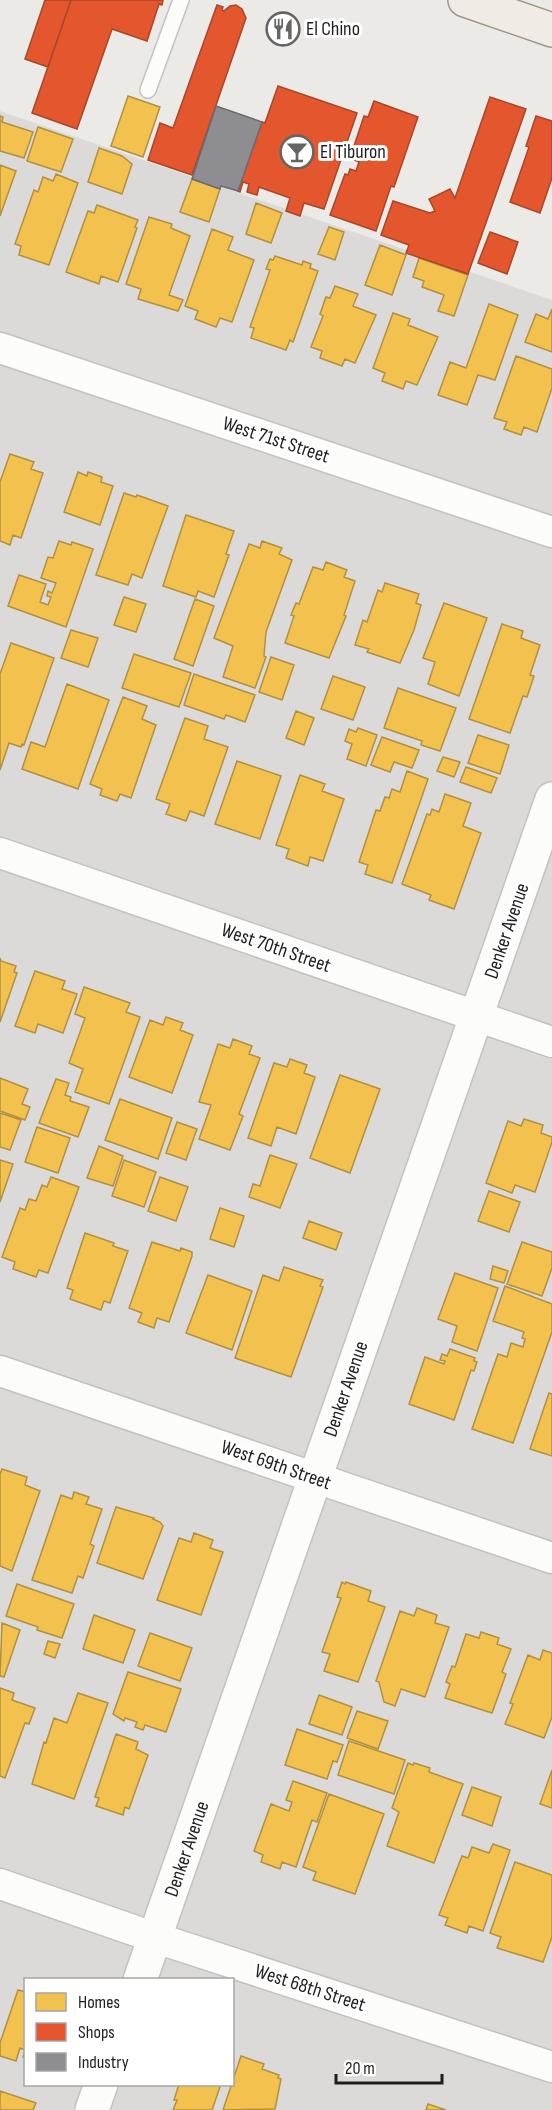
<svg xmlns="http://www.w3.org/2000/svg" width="552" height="2110" font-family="'Sofia Sans Condensed',sans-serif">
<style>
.residential{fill:#dbdad9;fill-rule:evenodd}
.homes{fill:#f2c14e;stroke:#b29040;stroke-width:1.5}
.shops{fill:#e4572e;stroke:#a94629;stroke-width:1.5}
.industry{fill:#8d8d92;stroke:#6c6c6f;stroke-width:1.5}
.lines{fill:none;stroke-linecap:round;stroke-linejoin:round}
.service-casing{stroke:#c3c2c1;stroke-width:18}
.minor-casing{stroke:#c3c2c1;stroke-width:33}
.tertiary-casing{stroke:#c3c2c1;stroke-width:36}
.primary-casing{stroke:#a19786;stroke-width:36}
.service{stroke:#fcfcfb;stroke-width:15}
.minor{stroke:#fcfcfb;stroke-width:30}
.tertiary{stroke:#fcfcfb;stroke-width:33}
.primary{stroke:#f0ebe5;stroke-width:33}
.labels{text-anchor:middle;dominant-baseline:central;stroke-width:6;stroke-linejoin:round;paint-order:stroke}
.poi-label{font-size:20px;fill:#1e1e1e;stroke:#fff;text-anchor:start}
.street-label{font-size:20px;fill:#1e1e1e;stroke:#fff}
</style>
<rect width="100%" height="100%" fill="#eceae7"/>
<!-- residential -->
<path class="residential" d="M0,111L552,300V2110H0ZM26,1980H232V2084H26Z"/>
<!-- homes -->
<path class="homes" d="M128,96L160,107L143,157L111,146Z
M0,116L3,117L2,122L33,132L24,158L0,151Z
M38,127L73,139L61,172L27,161Z
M99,148L122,156L132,164L122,194L88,182Z
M0,165L16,171L0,216Z
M56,174L78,183L49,265L19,255L21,246L15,244L34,190L38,192L43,177L53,181Z
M192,179L220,189L209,222L180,212Z
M256,203L282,213L271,243L246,234Z
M97,205L138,220L135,227L137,228L118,282L101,276L99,284L66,272L88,211L94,213Z
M149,217L172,224L171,228L190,236L169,295L183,300L178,311L138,299L141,289L126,284Z
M329,227L344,232L335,260L318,254Z
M212,229L233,237L228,250L254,260L232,322L220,318L216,327L195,319L198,311L185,306Z
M380,245L406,255L392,295L365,285Z
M275,256L302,265L303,261L311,264L310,268L318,271L293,342L290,340L286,350L251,338L254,328L250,327L270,270L266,269L270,259L273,260Z
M419,258L468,275L454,316L438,311L444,295L422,287L424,281L413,277Z
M335,286L358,294L353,306L376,315L355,363L345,359L342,366L320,358L322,351L311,347L323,316L320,314L326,297L330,298Z
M489,304L518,315L495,380L478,375L467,405L438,395L450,362L466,368Z
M552,309V352L525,342L536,314L548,319Z
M393,313L410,319L408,325L438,337L417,385L406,381L403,389L382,381L385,373L373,368Z
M516,356L552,369V388L537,432L524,427L521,435L504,429L507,422L494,418Z
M10,454L34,462L31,469L43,473L21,538L13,535L10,545L0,541V482Z
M78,472L87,476L88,472L102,477L101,482L113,486L100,525L64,512Z
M124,493L136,497L137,495L168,506L142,578L132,574L128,585L96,575Z
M186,515L234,531L226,554L229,555L214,597L198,591L196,597L163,586Z
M59,541L71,545L72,542L93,549L66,627L8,606L19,575L46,584L40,602L48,605L51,597L47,596L48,591L52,593L56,583L41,578L48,557L53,558Z
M262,541L282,548L279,554L292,560L266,632L264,656L266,657L255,688L223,677L233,646L214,638L249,544L260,548Z
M326,562L347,570L344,577L355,581L344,615L346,616L329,658L285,643L294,616L291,615L296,603L299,604L313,567L323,570Z
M385,583L419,594L416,603L421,605L414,630L400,663L367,652L369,649L355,645L363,620L367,622L378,590L382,592Z
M124,597L146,604L136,632L114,625Z
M195,599L214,606L193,666L174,659Z
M444,603L487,618L459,696L428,684L435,662L423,658Z
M502,624L523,631L521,638L540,645L530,675L534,676L527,697L523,696L510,733L469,719Z
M71,630L98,638L88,667L61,658Z
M11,643L54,658L24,745L22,744L21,747L9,743L0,770V674Z
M134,654L191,673L179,707L122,688Z
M271,657L294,665L282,700L259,692Z
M194,674L255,695L245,722L226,715L224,719L184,705Z
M333,676L365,687L353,720L321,709Z
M67,684L109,700L78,789L22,769L31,742L45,747Z
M398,688L456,708L440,751L421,745L422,741L384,728Z
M123,697L147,706L142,719L156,725L131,798L120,794L117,801L100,795L102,789L90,784Z
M296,711L314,718L304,745L286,738Z
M185,718L208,726L204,739L228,747L204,816L190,811L186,821L166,814L170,804L156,799Z
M358,728L377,735L366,766L347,759L352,744L345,741L349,729L356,732Z
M478,735L509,745L500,774L468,763Z
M382,737L419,750L412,768L394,762L390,772L371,765Z
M443,757L460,762L454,777L437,771Z
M237,761L281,776L260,839L215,824Z
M466,767L497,778L491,793L460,782Z
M407,771L428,779L392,883L365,874L368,865L359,862L376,810L380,811L385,797L389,798L392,789L400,792Z
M300,775L325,784L322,791L344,799L323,861L310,857L308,866L286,858L289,849L276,845Z
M445,794L471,803L463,826L481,833L454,909L429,900L431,895L402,884L427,814L430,815L432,809L439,812Z
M0,958L1,961L16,966L14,972L17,973L0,1022Z
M35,971L65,981L62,989L77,994L63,1033L38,1024L35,1033L15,1026Z
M84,987L130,1003L126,1012L140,1017L109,1104L75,1092L83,1069L69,1063L85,1018L75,1014Z
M166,1017L183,1023L180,1030L193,1035L172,1093L129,1077L150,1020L163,1025Z
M233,1039L252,1046L249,1054L260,1058L239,1114L243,1116L230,1150L199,1139L211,1105L199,1102L218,1044L230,1048Z
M290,1059L307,1065L304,1073L315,1077L296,1134L277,1127L271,1146L248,1138L274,1063L287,1067Z
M340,1075L380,1089L350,1173L310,1158Z
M0,1078L28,1089L22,1104L30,1107L25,1120L0,1111Z
M56,1079L69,1083L65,1095L71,1097L70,1101L89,1107L78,1137L39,1123Z
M120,1099L172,1118L158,1159L105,1140Z
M0,1113L21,1120L10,1150L0,1147Z
M524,1119L543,1125L541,1133L552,1137V1142L535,1192L515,1185L512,1193L486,1183L508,1121L521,1126Z
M177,1122L197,1129L186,1160L166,1153Z
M37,1127L70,1138L58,1173L25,1162Z
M99,1146L123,1156L113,1186L87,1178Z
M270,1155L297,1164L280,1208L249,1197L253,1184L260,1186Z
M0,1160L13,1164L0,1202Z
M124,1160L156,1172L144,1207L112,1196Z
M51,1177L79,1187L48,1273L39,1270L36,1277L13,1269L15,1262L2,1257L20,1208L25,1210L29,1199L36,1201L42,1185L47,1187Z
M160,1177L188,1187L176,1221L148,1211Z
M489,1191L520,1202L509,1232L478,1221Z
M220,1208L244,1216L234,1247L210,1239Z
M309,1221L342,1233L336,1250L303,1238Z
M85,1233L114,1243L113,1246L128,1251L110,1303L104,1301L101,1310L70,1299L73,1290L67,1288Z
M152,1242L180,1251L181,1248L192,1252V1256L169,1322L157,1318L154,1328L138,1322L142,1313L129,1308Z
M522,1242L552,1252V1268L542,1296L507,1284Z
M493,1266L508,1271L504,1283L490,1279Z
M284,1267L323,1280L320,1286L323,1287L291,1377L235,1358L263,1275L279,1281Z
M455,1273L498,1288L477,1351L452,1342L457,1326L438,1319Z
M208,1275L252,1291L232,1350L186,1333Z
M505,1286L552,1304V1332L513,1443L472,1429L498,1354L507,1357L511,1343L523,1347L525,1339L522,1338L524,1332L493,1321Z
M450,1349L475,1358L474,1361L477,1362L474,1371L471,1370L454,1420L409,1404L425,1357L444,1364L445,1361L440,1360L442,1354L447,1356Z
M549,1393L552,1394V1456L530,1449Z
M2,1469L27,1477L25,1485L40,1491L12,1571L0,1566V1474Z
M74,1492L89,1497L86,1504L102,1509L90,1544L94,1546L83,1578L78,1576L72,1593L32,1580L61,1495L72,1499Z
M116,1507L154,1518L153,1519L160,1522L163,1526L143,1579L97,1563Z
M194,1533L213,1540L210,1548L223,1552L201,1615L157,1600L179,1538L191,1542Z
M342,1582L345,1584L346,1582L371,1591L368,1601L385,1607L358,1682L324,1671L330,1654L322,1652L341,1598L337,1597Z
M17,1584L74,1604L62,1638L37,1630L38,1627L6,1616Z
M417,1608L437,1615L435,1623L449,1627L425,1697L401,1689L395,1706L384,1702L379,1682L376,1681L400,1611L414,1616Z
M94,1615L135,1630L123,1663L83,1649Z
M2,1623L20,1630L4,1677L0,1676Z
M481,1632L499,1638L497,1644L511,1649L502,1672L506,1674L492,1713L445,1698L450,1684L446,1682L452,1666L455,1667L466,1634L479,1638Z
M150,1633L192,1648L180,1681L138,1666Z
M48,1641L60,1644L55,1658L44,1654Z
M543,1650L552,1653V1717L544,1738L505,1724L513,1704L510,1703L528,1655L540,1660Z
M128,1672L181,1689L166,1732L145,1725L143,1730L135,1727L137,1722L125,1718L124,1721L113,1714Z
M0,1688L14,1693L12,1700L35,1708L29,1724L25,1723L5,1778L0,1776Z
M78,1693L108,1703L74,1799L32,1784L44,1742L46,1743L54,1718L67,1723Z
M319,1695L352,1707L342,1735L309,1724Z
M357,1711L388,1721L378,1749L347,1738Z
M297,1729L343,1745L337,1762L333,1761L327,1779L285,1765Z
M116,1734L138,1742L136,1749L148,1755L129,1809L125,1807L123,1815L96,1806L99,1798L95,1797Z
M349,1741L405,1760L394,1794L338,1775Z
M408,1763L413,1765L414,1763L430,1768L429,1772L463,1784L434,1863L387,1846L399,1812L392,1808Z
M552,1770V1808L540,1804Z
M293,1781L327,1793L317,1822L312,1820L296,1867L282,1862L280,1869L261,1862L263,1855L254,1851L271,1804L289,1811L292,1802L286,1800Z
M472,1787L501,1797L492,1826L462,1815Z
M329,1794L384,1814L355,1894L313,1880L316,1872L303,1867Z
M493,1844L510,1850L483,1931L469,1926L467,1933L445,1925L448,1918L439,1915L462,1856L468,1858L472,1847L489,1853Z
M515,1862L552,1875V1937L543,1962L497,1948L501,1937L490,1933Z
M18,1990L26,1992V2058L23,2057L25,2050L20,2048L16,2061L0,2056V2043Z
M241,2056L264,2064L262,2069L279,2075L278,2078L281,2079L275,2109L223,2110Z
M179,2084H221L212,2110H173L177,2100H174Z
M0,2091L36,2103L33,2110H0Z
M428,2104L446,2110H426Z"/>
<!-- shops -->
<path class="shops" d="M45,0H71L48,67L25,59Z
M71,0H163L162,5L159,4L147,41L112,29L77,129L32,113Z
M217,5L223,7L222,10L224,11L230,6L236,5L242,9L246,18L192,175L148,160L160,123L173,128Z
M278,86L357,113L324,209L304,203L300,216L286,211L290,198L259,187L257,195L247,192L249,184L243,182L240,192L238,191L262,122L265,123Z
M490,97L526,109L468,274L406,253L409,245L381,235L393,201L430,213L435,211L429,199L450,189L455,198Z
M374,101L418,117L394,187L391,186L376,231L330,215L345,174L348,175L350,169L356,171L359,162L350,158L364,116L368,117Z
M536,116L552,121V178L540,213L510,202L529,147L526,146Z
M490,232L518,242L507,274L478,263Z"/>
<!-- industry -->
<path class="industry" d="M216,106L262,122L238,191L221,186L220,189L192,179Z"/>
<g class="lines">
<!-- service casing -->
<g class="service-casing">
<path id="service" d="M148,90L181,0"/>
</g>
<!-- minor casing -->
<g class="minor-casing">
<path id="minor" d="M0,348L552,532
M0,853L552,1042
M0,1371L552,1558
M0,1884L156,1938L552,2067"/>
</g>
<!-- tertiary casing -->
<g class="tertiary-casing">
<path id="tertiary" d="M140,1980L552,799
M92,2110L101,2084"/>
</g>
<!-- primary casing -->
<g class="primary-casing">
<path id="primary" d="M465,0L552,30"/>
</g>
<!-- service -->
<use href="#service" class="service"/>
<!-- minor -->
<use href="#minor" class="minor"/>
<!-- tertiary -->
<use href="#tertiary" class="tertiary"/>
<!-- primary -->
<use href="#primary" class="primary"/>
</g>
<!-- icons -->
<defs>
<g id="restaurant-ring" transform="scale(1.725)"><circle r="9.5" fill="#fff" stroke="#666564" stroke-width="1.5"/><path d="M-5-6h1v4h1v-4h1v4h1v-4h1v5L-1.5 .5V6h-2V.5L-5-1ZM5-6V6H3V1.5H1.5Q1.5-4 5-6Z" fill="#666564"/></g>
<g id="bar-ring" transform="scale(1.725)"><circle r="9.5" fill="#fff" stroke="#666564" stroke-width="1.5"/><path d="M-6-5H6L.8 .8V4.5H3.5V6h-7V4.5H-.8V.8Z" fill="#666564"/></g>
</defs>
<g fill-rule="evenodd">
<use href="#restaurant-ring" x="283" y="29"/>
<use href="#bar-ring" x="297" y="152"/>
</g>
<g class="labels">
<!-- poi labels -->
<g class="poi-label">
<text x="306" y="29">El Chino</text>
<text x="320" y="152">El Tiburon</text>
</g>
<!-- street labels -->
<g class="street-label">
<text transform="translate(276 440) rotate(18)">West 71st Street</text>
<text transform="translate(507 931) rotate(-71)">Denker Avenue</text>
<text transform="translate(276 948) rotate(19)">West 70th Street</text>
<text transform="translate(346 1389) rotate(-71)">Denker Avenue</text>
<text transform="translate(276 1465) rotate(19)">West 69th Street</text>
<text transform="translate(187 1849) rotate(-71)">Denker Avenue</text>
<text transform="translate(310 1988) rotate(18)">West 68th Street</text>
</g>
</g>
<!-- legend -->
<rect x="24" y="1978" width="210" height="108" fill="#ffffff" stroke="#a5a5a5" stroke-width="1.5"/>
<rect x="36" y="1993" width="30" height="18" fill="#f2c14e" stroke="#a5a5a5" stroke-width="1.5"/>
<text x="78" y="2008" font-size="18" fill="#1e1e1e">Homes</text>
<rect x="36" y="2023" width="30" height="18" fill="#e4572e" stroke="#a5a5a5" stroke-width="1.5"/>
<text x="78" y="2038" font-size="18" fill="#1e1e1e">Shops</text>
<rect x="36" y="2053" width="30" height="18" fill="#8d8d92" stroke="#a5a5a5" stroke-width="1.5"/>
<text x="78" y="2068" font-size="18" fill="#1e1e1e">Industry</text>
<!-- scale -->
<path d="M336 2074v9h106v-9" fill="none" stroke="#1e1e1e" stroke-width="3"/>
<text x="345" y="2074" font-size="18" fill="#1e1e1e" stroke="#ffffff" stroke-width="4.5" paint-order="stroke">20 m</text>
</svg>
